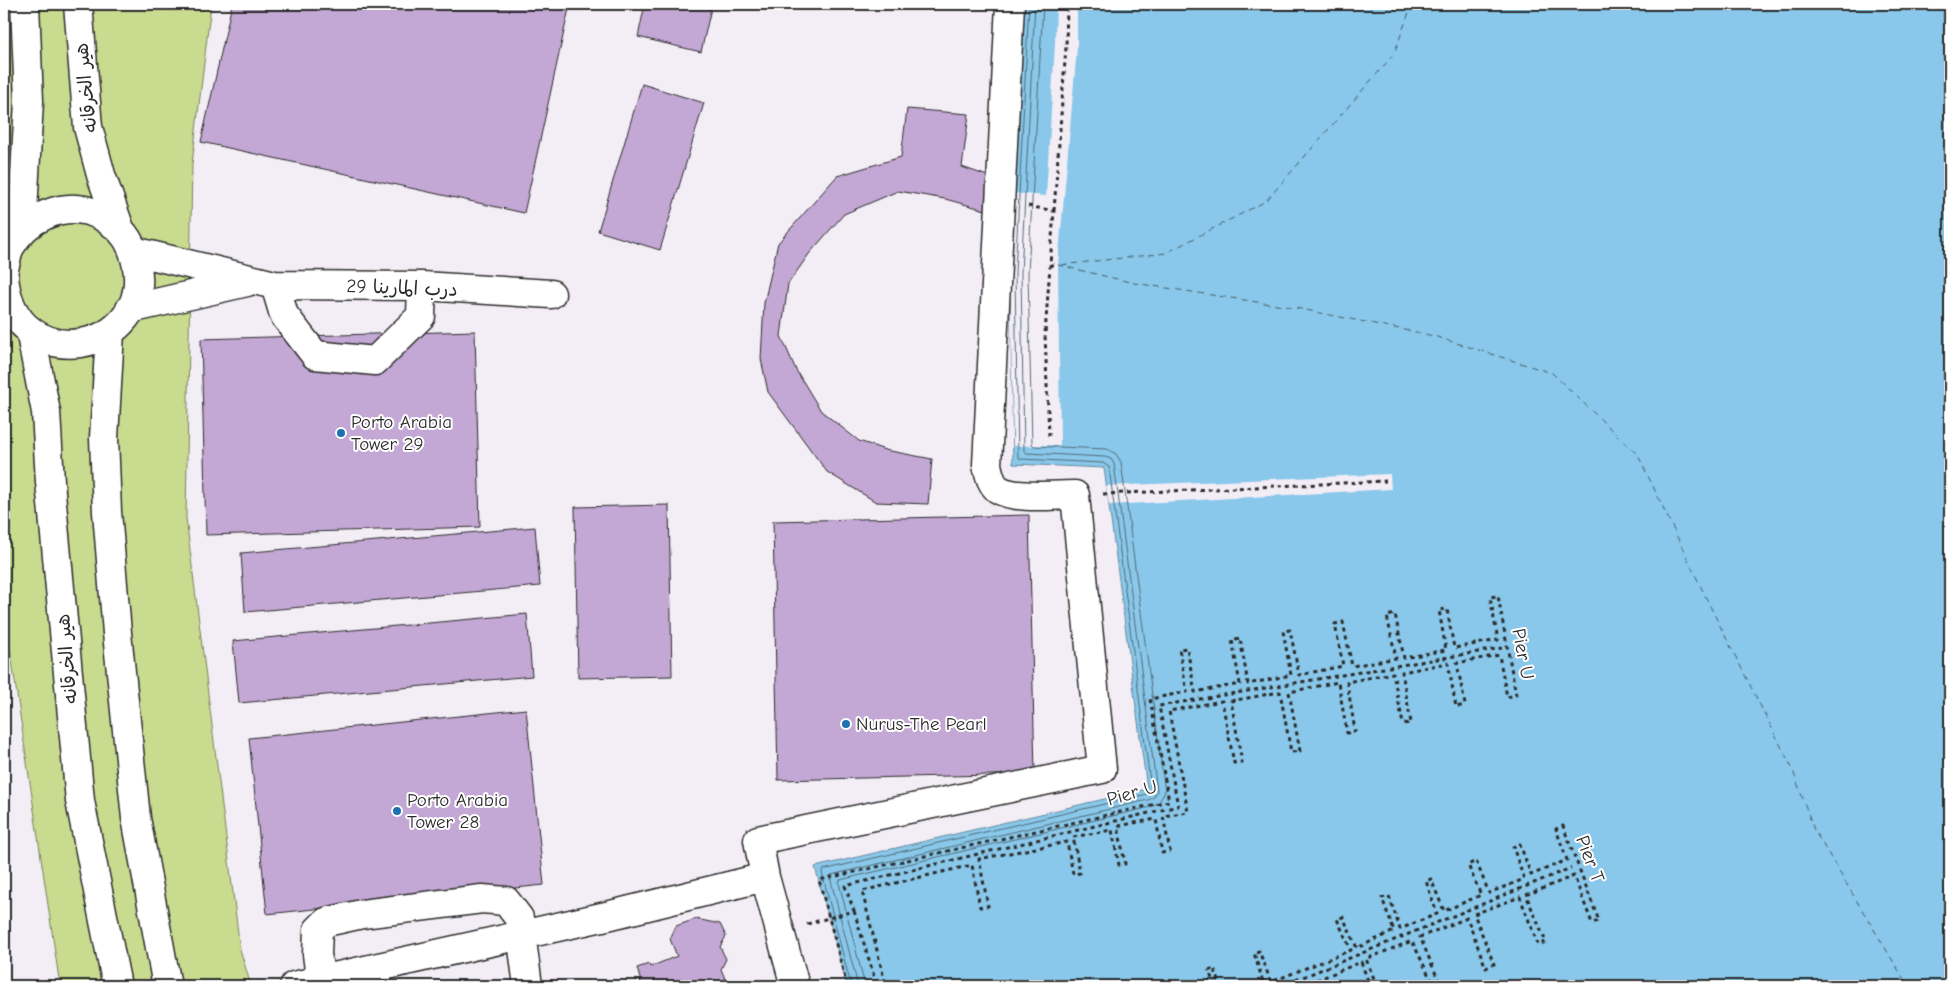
<svg xmlns="http://www.w3.org/2000/svg" width="1954" height="990" font-family="'Comic Neue','Playpen Sans Arabic',sans-serif">
<style>
.green{fill:#c8db8f;stroke:#7a835d}
.water{fill:#89c8ea;stroke:#63899e}
.pier{fill:#f3edf6}
.lines{fill:none;stroke-linecap:round;stroke-linejoin:round}
.shore{stroke:#516a77;stroke-width:1}
.ferry{stroke:#475a64;stroke-width:1;stroke-dasharray:6 5;stroke-linecap:butt}
.building{fill:#c3a7d4;stroke:#2b2b2b}
.minor-casing{stroke:#2b2b2b;stroke-width:31}
.path{stroke:#2b2b2b;stroke-width:3;stroke-dasharray:4 4;stroke-linecap:butt}
.minor{stroke:#fff;stroke-width:28}
.poi-dot{fill:#1f6fb2;stroke:#fff;stroke-width:2}
.labels{text-anchor:middle;dominant-baseline:central;stroke-width:4;stroke-linejoin:round;paint-order:stroke}
.street-label{font-size:19px;fill:#2b2b2b;stroke:#fff}
.poi-label{font-size:19px;fill:#2b2b2b;stroke:#fff;text-anchor:start}
</style>
<rect width="100%" height="100%" fill="#f3edf6"/>
<filter id="ink" filterUnits="userSpaceOnUse"><feTurbulence type="fractalNoise" baseFrequency=".02" numOctaves="2"/><feDisplacementMap in="SourceGraphic" scale="10" xChannelSelector="R" yChannelSelector="G"/><feConvolveMatrix kernelMatrix="1 2 1 2 8 2 1 2 1" color-interpolation-filters="sRGB"/></filter>
<g filter="url(#ink)">
<!-- green -->
<path class="green" d="M4,4H211L192,164L186,518L240,949L251,986H60L4,607Z"/>
<!-- water -->
<path class="water" d="M1024,4H1950V986H847L815,867L1147,789L1104,468L1013,464L1010,273Z"/>
<!-- pier -->
<path class="pier" d="M1056,4H1077V48L1058,265L1060,445L1013,446L1010,273L1014,193L1046,196L1055,44Z
M1390,474L1391,489L1109,505L1106,486Z"/>
<g class="lines">
<!-- shore -->
<path class="shore" d="M851,986L822,873L823,870L1147,794L1151,789L1109,467L1103,463L1021,459L1018,457L1015,273L1029,4
M858,986L830,877L831,875L1148,800L1154,797L1157,791L1114,464L1111,459L1105,457L1027,453L1024,451L1021,273L1035,4
M865,986L839,883L840,880L1151,807L1159,802L1165,792L1121,462L1116,454L1107,449L1034,446L1032,444L1028,273L1043,4"/>
<!-- ferry -->
<path class="ferry" d="M1058,265L1134,283L1296,308L1434,336L1552,373L1638,455L1712,610L1792,768L1814,830L1908,986
M1061,265L1166,253L1266,201L1394,54L1412,4"/>
</g>
<!-- building -->
<path class="building" d="M232,4H570L524,213L201,142Z
M645,4H712L701,52L638,37Z
M642,84L704,103L660,250L598,231Z
M907,109L969,114L962,167L999,180L989,211L945,199L898,191L844,214L809,254L788,284L781,336L796,370L821,411L859,441L885,450L932,459L928,504L876,502L827,472L768,392L761,359L764,303L778,243L837,176L901,157Z
M475,331L480,527L206,535L201,339Z
M669,505L672,676L578,678L575,507Z
M1029,515L1035,774L778,780L773,521Z
M535,527L540,586L245,612L241,553Z
M527,614L532,676L239,703L233,641Z
M526,709L544,885L267,914L249,738Z
M696,919L720,924L726,936L720,947L726,959L721,969L728,986H642L637,968L649,964L650,967L677,956L670,939L676,926Z"/>
<g class="lines">
<!-- minor casing -->
<g class="minor-casing">
<path id="minor" d="M78,4L88,127L101,175L120,229
M22,230L29,101L25,4
M134,251L275,285L422,286L551,294
M4,269C6,262 7,253 10,247C27,217 64,200 97,214C103,216 108,221 113,224C126,233 133,247 136,262C157,352 13,383 4,276
M275,285L284,315L315,355L375,361L421,316L422,286
M130,309L247,282
M30,330L46,412L50,482L80,801L117,986
M110,332L104,438L107,512L117,633L136,818L167,986
M765,877L758,840L1102,769L1075,495C1055,495 1014,500 998,489C991,484 989,473 987,465L1010,4
M294,986L611,915L765,877L795,986
M321,986L317,954L318,930L326,922L362,914L482,899L506,901L519,918L528,986"/>
</g>
<!-- path -->
<path class="path" d="M1028,206L1054,211L1045,334L1049,437
M1054,211L1066,47L1067,4
M1050,265H1058
M1103,494L1386,481
M854,911L877,986
M807,924L854,911L845,886L1178,806L1159,706L1502,648
M847,986L819,880L1169,801L1150,699L1187,692L1179,649L1187,648L1195,692L1240,684L1232,640L1240,638L1248,684L1291,675L1283,631L1290,630L1299,675L1343,666L1335,624L1343,622L1352,666L1396,658L1387,616L1395,614L1404,658L1446,650L1439,610L1447,609L1454,648L1498,640L1490,597L1498,596L1516,695L1507,697L1499,655L1457,663L1465,705L1456,707L1448,663L1402,672L1411,723L1403,724L1393,673L1347,682L1355,731L1347,733L1338,682L1289,692L1300,751L1291,752L1280,692L1231,701L1242,762L1234,763L1222,701L1169,711L1188,812L1163,816L1170,851L1162,853L1156,819L1118,826L1125,864L1119,865L1112,830L1073,837L1080,873L1073,874L1067,842L979,859L988,906L980,907L972,865L862,891L886,986
M1169,986H1172
M1215,986L1209,971L1214,968L1221,986
M1260,986L1264,985L1254,953L1259,951L1271,982L1351,950L1337,919L1343,917L1357,948L1394,931L1382,898L1389,896L1400,929L1437,914L1426,881L1431,879L1444,911L1481,895L1468,865L1476,861L1489,893L1524,879L1513,847L1520,844L1531,875L1567,860L1556,829L1563,826L1599,921L1592,923L1574,876L1526,895L1546,942L1538,945L1520,897L1474,914L1494,964L1486,968L1467,918L1420,937L1441,986
M1281,986L1571,868
M1298,986L1308,982L1309,986
M1316,986L1314,981L1361,962L1370,986
M1377,986L1366,959L1412,941L1434,986"/>
<!-- minor -->
<use href="#minor" class="minor"/>
</g>
</g>
<!-- markers -->
<g class="poi-dot">
<circle cx="341" cy="433" r="5"/>
<circle cx="846" cy="724" r="5"/>
<circle cx="397" cy="811" r="5"/>
</g>
<g class="labels">
<!-- street labels -->
<g class="street-label">
<text transform="translate(86 88) rotate(-96)">هير الخرقانه</text>
<text transform="translate(402 288) rotate(2)">درب المارينا 29</text>
<text transform="translate(1523 654) rotate(79)">Pier U</text>
<text transform="translate(67 659) rotate(-95)">هير الخرقانه</text>
<text transform="translate(1132 793) rotate(-16)">Pier U</text>
<text transform="translate(1590 859) rotate(69)">Pier T</text>
</g>
<!-- poi labels -->
<g class="poi-label">
<text x="351" y="422">Porto Arabia<tspan x="351" dy="22">Tower 29</tspan></text>
<text x="856" y="724">Nurus-The Pearl</text>
<text x="407" y="800">Porto Arabia<tspan x="407" dy="22">Tower 28</tspan></text>
</g>
</g>
<!-- margin -->
<rect width="1954" height="990" fill="none" stroke="#fff" stroke-width="20"/>
<rect x="10" y="10" width="1934" height="970" fill="none" stroke="#2b2b2b" stroke-width="2" filter="url(#ink)"/>
</svg>
